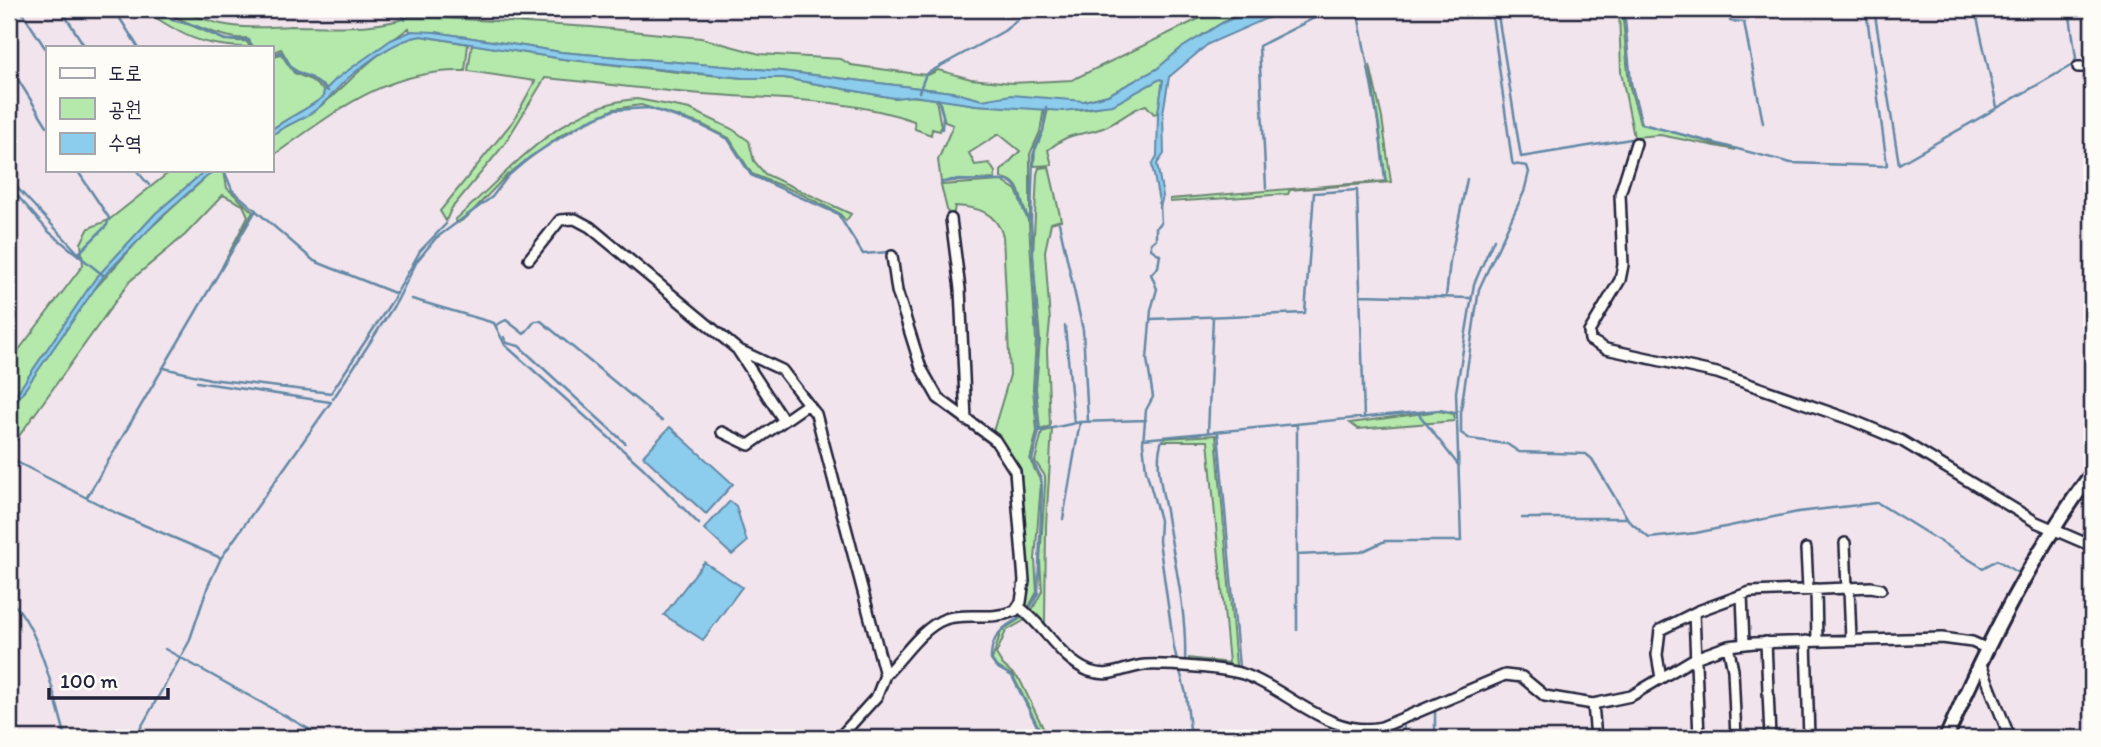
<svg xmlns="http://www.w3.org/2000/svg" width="2101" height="747" font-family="Itim,'Poor Story',sans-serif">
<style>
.green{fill:#b4e9ab;stroke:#6b8673;stroke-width:2}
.water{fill:#8ccced;stroke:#6288a6;stroke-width:2}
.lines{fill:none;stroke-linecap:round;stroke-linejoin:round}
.stream{stroke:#6288a6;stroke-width:2.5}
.minor-casing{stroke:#22223b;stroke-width:14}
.secondary-casing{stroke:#22223b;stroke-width:18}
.minor{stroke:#fdfcf7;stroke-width:9}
.secondary{stroke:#fdfcf7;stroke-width:12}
</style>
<rect width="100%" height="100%" fill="#f2e4ec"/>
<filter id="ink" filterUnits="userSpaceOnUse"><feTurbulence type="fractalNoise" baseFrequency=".0143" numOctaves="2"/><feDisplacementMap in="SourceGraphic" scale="14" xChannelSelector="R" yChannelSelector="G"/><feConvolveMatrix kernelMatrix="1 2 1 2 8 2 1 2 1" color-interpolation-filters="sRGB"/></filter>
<g filter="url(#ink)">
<!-- green -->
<path class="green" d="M143,9H158C169,22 178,20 193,26C212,34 224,43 246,41L251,47C202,47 182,36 143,9Z
M165,9C185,9 201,20 221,24C244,29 268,27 291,26C332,26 376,30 412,16L591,27L701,38L760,54L841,59L851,65L917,74L928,75L938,70L971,79L1012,83L1072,80L1219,9H1254L1222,23L1180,49L1157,69L1108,95L1084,101L982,100L952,92L781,71L561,52L435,32H410L409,28L327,88L292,68L281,49L271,53V47H254L246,38C231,41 174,20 165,9Z
M1619,9H1622L1629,84L1640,123L1736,150L1660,135L1634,137L1621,72Z
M421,36L468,44L465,71C385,69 334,113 271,157V136C284,126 297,122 309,114C347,91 374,43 421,36Z
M472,44L563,59L677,72L743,78H784L894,98L909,96L936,99L941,127L940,131L932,129L931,135L915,129L914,121C852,99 784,100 719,95C661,92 603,83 545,78L504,145L451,209L446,221L440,211L514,120L535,81L468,71Z
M281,54L294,73L311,80L324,91L323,97C307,110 288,117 271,130V57Z
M1370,65L1382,118L1391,182L1290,190L1288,194L1170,202V199L1386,181Z
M1160,79L1163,80L1158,113L1154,114L1146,105C1129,110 1119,122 1103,128C1076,138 1074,129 1048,150L1052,165L1034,166L1035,148L1043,131L1048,109C1096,114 1119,102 1160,79Z
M637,99L690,109L732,129L749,141L754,161L765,174L851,214L846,221L839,213L799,193L752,174L729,138L701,124L641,105L614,109L564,133L507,175L466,218L458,223L455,220C506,175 563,103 637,99Z
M939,99L976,105L1044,108L1040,132L1030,154V219C1017,206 1027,181 1001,178V171L1020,151L999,134L969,153L975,165L989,163L995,172V179L941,182L938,160L953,125L945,122Z
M1049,167L1061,220L1051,223L1045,251L1050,321L1047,350L1050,426L1040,430L1036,388L1040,340L1033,256L1037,174L1039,168Z
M172,170H206L156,213L95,279L9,405V363L83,265L81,243L89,228L109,220Z
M214,170L224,171L227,188L253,212L222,267L248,216L243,205L223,195L185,235L130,281L9,450V412L93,291L146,232Z
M1002,181L1016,190L1029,223L1036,340L1033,389L1037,431L1030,460L1041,482L1035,560L1037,592L1027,610L1024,602L1019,487L992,435L1010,375L1003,236C996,212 977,207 955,206L953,217L949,218L941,185Z
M1439,411L1454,414V421L1358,429L1350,423Z
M1052,429L1046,525L1045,624L1031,612L1042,591L1040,561L1045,486V476L1035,461L1042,432Z
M1216,435L1236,665V668L1187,663L1189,658L1229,663L1208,441H1163L1164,438Z
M1026,615L1037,623L1055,648C1041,643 1041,624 1025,620L1006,631L996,654L1003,665L1020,680L1048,738H1044L1013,676L996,666L992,660L1001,631Z"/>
<!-- water -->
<path class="water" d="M1254,9H1288L1208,44L1169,77L1163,113L1164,154L1157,164L1163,196L1160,207L1152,165L1157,156L1158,113L1163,80L1160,79L1113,105L1063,111L976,105L914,96L894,98L784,78H743L563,59L421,36C394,40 366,63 346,80C335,90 326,103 314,111C301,121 286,124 271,136V130C288,117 307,110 323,97L324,91L336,79L391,40L412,31L435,32L561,52L781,71L952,92L982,100L1011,95L1084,101L1108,95L1157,69L1180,49L1222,23Z
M206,170H214L164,214L103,277L9,412V405L95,279L156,213Z
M670,427L733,484L706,514L643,456Z
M730,501L736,506L747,542L732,555L704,529Z
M704,562L742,587L703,640L664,615Z"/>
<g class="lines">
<!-- stream -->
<path class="stream" d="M20,9L47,51
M61,9L85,47
M114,9L138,47
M160,9L172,20L196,26L225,40H249L252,47
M386,9L401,13L405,20
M1357,9L1379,126L1385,180
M1491,9L1512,161L1513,164L1527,166L1529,172L1524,192L1479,289L1461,410V433L1470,439L1507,444L1519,452L1586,454L1592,459L1629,521L1649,538L1696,533L1798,512L1876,503
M1497,9L1521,157L1637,138
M1624,9L1631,83L1642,124L1791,163L1883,166L1887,165L1866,9
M1731,9L1730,21L1744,22L1763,123
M1874,9L1899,164L2074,64L2076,58L2069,9
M1975,9L1997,107
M271,55L281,52L294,71L312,78L328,91
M9,65L47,126
M919,92L926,74L1004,31L1031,9
M938,99L943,116L942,129
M77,170L109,218L107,225L79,253
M136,170L149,185
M224,170L232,190L314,261L397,294
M9,179L82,257
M941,183L952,180L1009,181C1025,190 1018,212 1031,221
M9,186L49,232L103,275
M1266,188L1259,46L1332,9
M1160,206L1161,223L1156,228V239L1151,243V249L1160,255L1158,267L1151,274L1157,289L1151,310L1147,359L1153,397L1146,410L1143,443L1146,470L1160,520L1159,541L1174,648L1186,694L1191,738
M1059,223L1083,330L1088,421
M1361,295L1470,298
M1446,297L1450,261L1467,179
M412,299L494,323L505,345L642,467L699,524
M1151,319L1305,313L1314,193L1357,190L1364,418
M496,325L506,320L524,334L535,321H541L662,421
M1065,326L1074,423
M504,337L507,343L519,346L625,443
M164,368L210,379L331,393L394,298L420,251L446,224
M197,382L330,402
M333,399L397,301L417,261L436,238L492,197L508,176L530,157L585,122L614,110L649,108L700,125L728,139L751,175L838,214L863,254L889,252
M1418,413L1459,466
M1297,426V630
M1039,431L1080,422L1146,420
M1208,433L1213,317
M1218,433L1239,667
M1163,437C1153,463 1163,490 1167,517C1175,564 1187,614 1185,662
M1143,439L1439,410L1456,413
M9,458L118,514L221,558L331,402
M87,497L256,210
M1878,503L1983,568L1997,560L2018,573
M1522,518H1626
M1063,519L1080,422
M1297,555L1361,552L1385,541H1461L1456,392L1474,284L1494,239
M9,601C37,617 57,706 66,738
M1029,610L1038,593L1042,487L1041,477L1032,460L1039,431L1035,388L1038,340L1031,221L1033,155L1043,131L1046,107
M1022,617C1003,626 990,637 991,660L996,667L1012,676L1043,738
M165,649L325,738
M1435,734L1528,738
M135,738L189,642L208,586L221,558
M1369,738L1371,734L1407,721
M1403,738L1404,723
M1435,738V707"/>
<!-- minor casing -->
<g class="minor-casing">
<path id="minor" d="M2078,67H2092
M1636,143L1620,194L1623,265L1620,280L1589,332L1590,340L1606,349L1717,373L1852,420L1902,441L2036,522L2092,546
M951,219L960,289L966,420
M529,259L560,220L575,219L590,227L737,349L784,421
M737,349L782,370L808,404
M722,432L749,445L808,404L816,414L885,675L877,696L839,738
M1845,543L1847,588
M1806,549L1808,589
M1849,588L1851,640
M1816,589L1817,641
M1742,595L1744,644
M1019,607C1044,625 1060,659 1089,671C1111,679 1124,667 1145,665C1167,664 1227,668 1246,675C1289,691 1332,739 1382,727L1505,675L1522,677L1545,696L1593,704
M1694,613L1699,738
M1806,641L1809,738
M1766,642L1770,738
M1728,646L1733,670L1736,738
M1980,662L2010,738
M885,675C903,658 921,628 945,619C967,612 989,621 1015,611L1021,602L1024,581L1015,471L995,440L938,398L921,368L897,291L892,256
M1661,678L1657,655L1660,630L1698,611L1750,592L1871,587L1881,589
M1596,738L1593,704L1631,696L1695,658L1728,646L1754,643L1942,638L1972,642L1988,649"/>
</g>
<!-- secondary casing -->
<g class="secondary-casing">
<path id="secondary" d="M1946,738C1986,646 2032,554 2092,473"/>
</g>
<!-- minor -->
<use href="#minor" class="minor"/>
<!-- secondary -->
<use href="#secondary" class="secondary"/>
</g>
</g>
<!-- margin -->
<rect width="2101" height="747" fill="none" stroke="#fdfcf7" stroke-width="35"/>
<rect x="18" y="18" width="2066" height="712" fill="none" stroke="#22223b" stroke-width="2.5" filter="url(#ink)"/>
<!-- legend -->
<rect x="46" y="46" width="228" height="126" fill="#fdfcf7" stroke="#a5a5ac" stroke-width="2"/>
<rect x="60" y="68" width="35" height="10" fill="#fdfcf7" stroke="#a5a5ac" stroke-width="2"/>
<text x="108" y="80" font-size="21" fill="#22223b">도로</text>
<rect x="60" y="98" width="35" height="21" fill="#b4e9ab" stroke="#a5a5ac" stroke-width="2"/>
<text x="108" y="116" font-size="21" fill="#22223b">공원</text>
<rect x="60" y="133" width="35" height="21" fill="#8ccced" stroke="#a5a5ac" stroke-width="2"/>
<text x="108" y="150" font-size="21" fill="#22223b">수역</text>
<!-- scale -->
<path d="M49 688v10h119v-10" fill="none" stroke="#22223b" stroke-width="3.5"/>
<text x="60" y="688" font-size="21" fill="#22223b" stroke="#fdfcf7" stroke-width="5" paint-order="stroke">100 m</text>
</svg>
